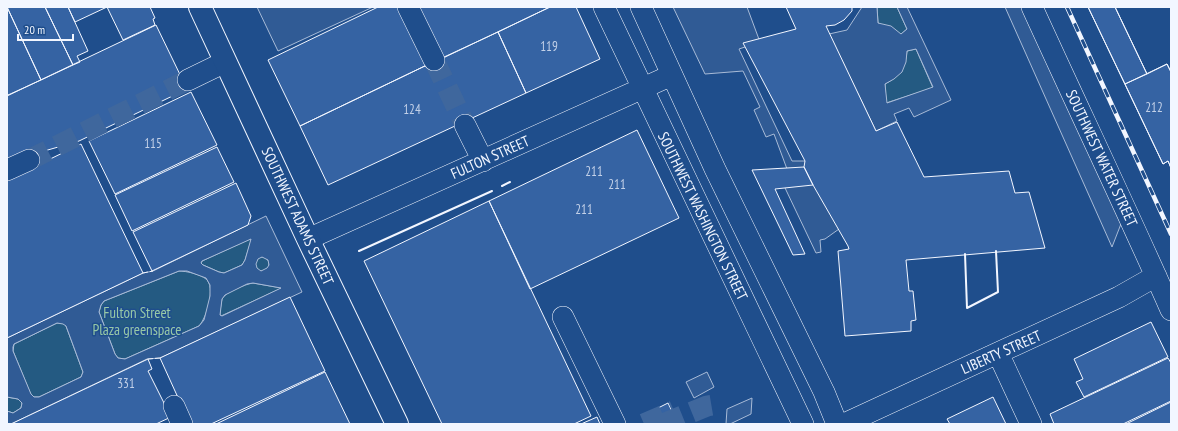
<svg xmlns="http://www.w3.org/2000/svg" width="1178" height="431" font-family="'PT Sans Narrow',sans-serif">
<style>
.green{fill:#245a82;stroke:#a8bbd7}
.parking{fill:#305b95;stroke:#a8bbd7;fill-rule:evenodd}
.building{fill:#3563a3;stroke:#f2f6ff}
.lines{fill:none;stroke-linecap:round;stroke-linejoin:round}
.minor-tunnel{stroke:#3f679d;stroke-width:21;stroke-dasharray:21 10;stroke-linecap:butt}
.minor-casing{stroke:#f2f6ff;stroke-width:22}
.major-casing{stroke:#f2f6ff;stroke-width:24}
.minor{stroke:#1f4e8c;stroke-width:21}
.major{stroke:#1f4e8c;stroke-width:22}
.rail-casing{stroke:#f2f6ff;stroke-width:4.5}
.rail{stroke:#1f4e8c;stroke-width:3;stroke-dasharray:9;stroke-linecap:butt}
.fence{stroke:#f2f6ff;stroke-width:1;stroke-dasharray:5 2;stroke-linecap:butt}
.wall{stroke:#f2f6ff;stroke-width:2}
.labels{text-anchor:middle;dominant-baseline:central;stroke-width:3;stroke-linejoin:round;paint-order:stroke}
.number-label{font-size:13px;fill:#c3d1e8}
.street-label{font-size:15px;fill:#f2f6ff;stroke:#1f4e8c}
.park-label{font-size:15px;fill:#97c8a6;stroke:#1f4e8c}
</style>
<rect width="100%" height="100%" fill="#1f4e8c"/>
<!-- green -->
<path class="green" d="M877,7H897L907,29L900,35L878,23Z
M916,49L933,88L886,103L885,84C899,77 906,66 907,51Z
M252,238L245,260L242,265L224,273L219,272L203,265L201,263L202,261Z
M255 264a7 7 0 1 1 14 0a7 7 0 1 1-14 0Z
M179,271C186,271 200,274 206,279C216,287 207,317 199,326L125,359L118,358L115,354L99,312L101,305L104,301Z
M253,283L282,288L221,316L220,315C220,310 221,304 222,299C225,292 246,284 253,283Z
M57,323H63L66,326L83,372L81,377L39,397H34L31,395L13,351L14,344Z
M7,397L18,399L22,403L21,408L13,413L7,411Z"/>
<!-- parking -->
<path class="parking" d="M257,7H373L278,51Z
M673,7H747L760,42L739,49L792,161H805L839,229L825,239L820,240L821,252L816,253L776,169H787L774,134L766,137L754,110L760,107L743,71L705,74Z
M862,7H877L878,23L891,26L901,34L907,29L897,7H907L951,100L914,117L909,108L894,114L897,121L876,131L829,34L847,30ZM916,49L933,87L887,103L885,84L894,79L902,72L906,62L907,51Z
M1005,7H1032L1126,211L1112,247Z
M266,216L302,292L160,358L147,359L11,424H7V411L13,413L21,408L22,403L18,399L7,397V338L143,273L153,271ZM251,239L245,260L242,265L224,273L219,272L203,265L201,263L202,261ZM262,257L268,260L269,265L267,268L261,271L257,268L256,264L258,259ZM179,271H187L206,278L210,285V296L204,320L199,326L125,359L118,358L115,354L99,312L101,305L104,301ZM253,283L281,288L222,316L220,315L222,299L225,295L247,284ZM57,323L63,324L66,326L83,372L81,377L39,397H34L31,394L13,351V347L14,344Z
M707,372L714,387L694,398L686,382Z
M752,398L751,414L730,424H726L727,409Z"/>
<!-- building -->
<path class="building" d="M7,7H45L73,65L41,80Z
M7,7L41,80L8,95L7,92Z
M45,7H68L88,51L77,56L80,62L73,65Z
M68,7H150L155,18L153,19L155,25L123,40L107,7L75,22Z
M378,7H402L429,64L300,126L268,60Z
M416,7H550L441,59Z
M550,7H576L600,59L526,93L498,32Z
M786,7H852V11L844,20L835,25L826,26L876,131L897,122L924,177L1009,171L1015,193L1029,192L1045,248L906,260L909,291H913L916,320L911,321V331L845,336L838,251L849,249L848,246L813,185L804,167L805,161L743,43L796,29Z
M1088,7H1115L1147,74L1167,64L1171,72V168L1168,161L1163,164Z
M1088,7H1115L1147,74L1125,84Z
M156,25L187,89L79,141L20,158L7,164V96Z
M498,32L526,93L328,185L300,126L429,64Z
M1167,64L1171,72V168L1168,161L1163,164L1125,84Z
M191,92L217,145L115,194L89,141Z
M637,130L679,218L530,289L489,201Z
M81,144L143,273L7,338V180Z
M217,147L234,182L132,231L115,195Z
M804,167L813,185L775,189L805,254L793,255L752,170Z
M236,183L251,216L248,225L152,271L133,232Z
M489,201L591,416L574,424H442L364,261Z
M290,297L325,371L211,424H190L160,358Z
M1151,322L1168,357L1084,397L1076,382L1083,379L1074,359Z
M1168,358L1171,363V401L1123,424H1054L1050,414Z
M148,359L152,369L148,371L171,417L156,424H11Z
M325,372L350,424H216Z
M993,397L1006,424H950L947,419Z
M1171,402V424H1126Z
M668,403L678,424H653L648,413Z
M597,417L600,424H581Z"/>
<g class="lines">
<!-- minor-tunnel -->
<path class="minor-tunnel" d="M434,60L465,125
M29,160L188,80
M644,424L674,411
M663,424L707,406L719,404"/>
<!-- minor casing -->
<g class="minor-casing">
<path id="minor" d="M408,7L434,60
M604,7L803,424
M641,7L715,169L824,392L837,424
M1032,7C1078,108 1126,208 1171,310
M188,80L225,62
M465,125L483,161
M7,170L29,160
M308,239L672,75
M563,317L615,424
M998,353L1031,424
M174,406L182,424
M844,424L1119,297L1156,276"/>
</g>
<!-- major casing -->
<g class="major-casing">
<path id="major" d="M200,7L308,239L397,424"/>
</g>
<!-- minor -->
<use href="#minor" class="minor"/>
<!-- major -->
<use href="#major" class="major"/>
<!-- rail casing -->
<g class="rail-casing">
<path id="rail" d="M1067,7L1171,234"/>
</g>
<!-- rail -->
<use href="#rail" class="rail"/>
<!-- fence -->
<path class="fence" d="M143,273L153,271
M148,359L160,358"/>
<!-- wall -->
<path class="wall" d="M502,186L510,182
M359,251L492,191
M965,254L967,308L998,292L996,251"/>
</g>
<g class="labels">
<!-- number labels -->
<g class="number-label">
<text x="549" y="46">119</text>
<text x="1154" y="107">212</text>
<text x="412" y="109">124</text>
<text x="153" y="143">115</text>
<text x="594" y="171">211</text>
<text x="617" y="184">211</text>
<text x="584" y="209">211</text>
<text x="126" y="383">331</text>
</g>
<!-- street labels -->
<g class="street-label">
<text transform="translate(490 157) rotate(-24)">FULTON STREET</text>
<text transform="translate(1102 158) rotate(65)">SOUTHWEST WATER STREET</text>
<text transform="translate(298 216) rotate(65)">SOUTHWEST ADAMS STREET</text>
<text transform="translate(703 216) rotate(64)">SOUTHWEST WASHINGTON STREET</text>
<text transform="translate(1001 352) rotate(-24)">LIBERTY STREET</text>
</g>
<!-- park labels -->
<g class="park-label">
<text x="137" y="312">Fulton Street<tspan x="137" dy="17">Plaza greenspace</tspan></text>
</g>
</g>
<!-- border -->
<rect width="1178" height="431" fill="none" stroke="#f2f6ff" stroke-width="16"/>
<!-- scale -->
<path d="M18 34v6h55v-6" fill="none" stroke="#f2f6ff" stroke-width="2"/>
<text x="24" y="34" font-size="12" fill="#f2f6ff" stroke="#1f4e8c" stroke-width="3" paint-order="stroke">20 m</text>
</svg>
